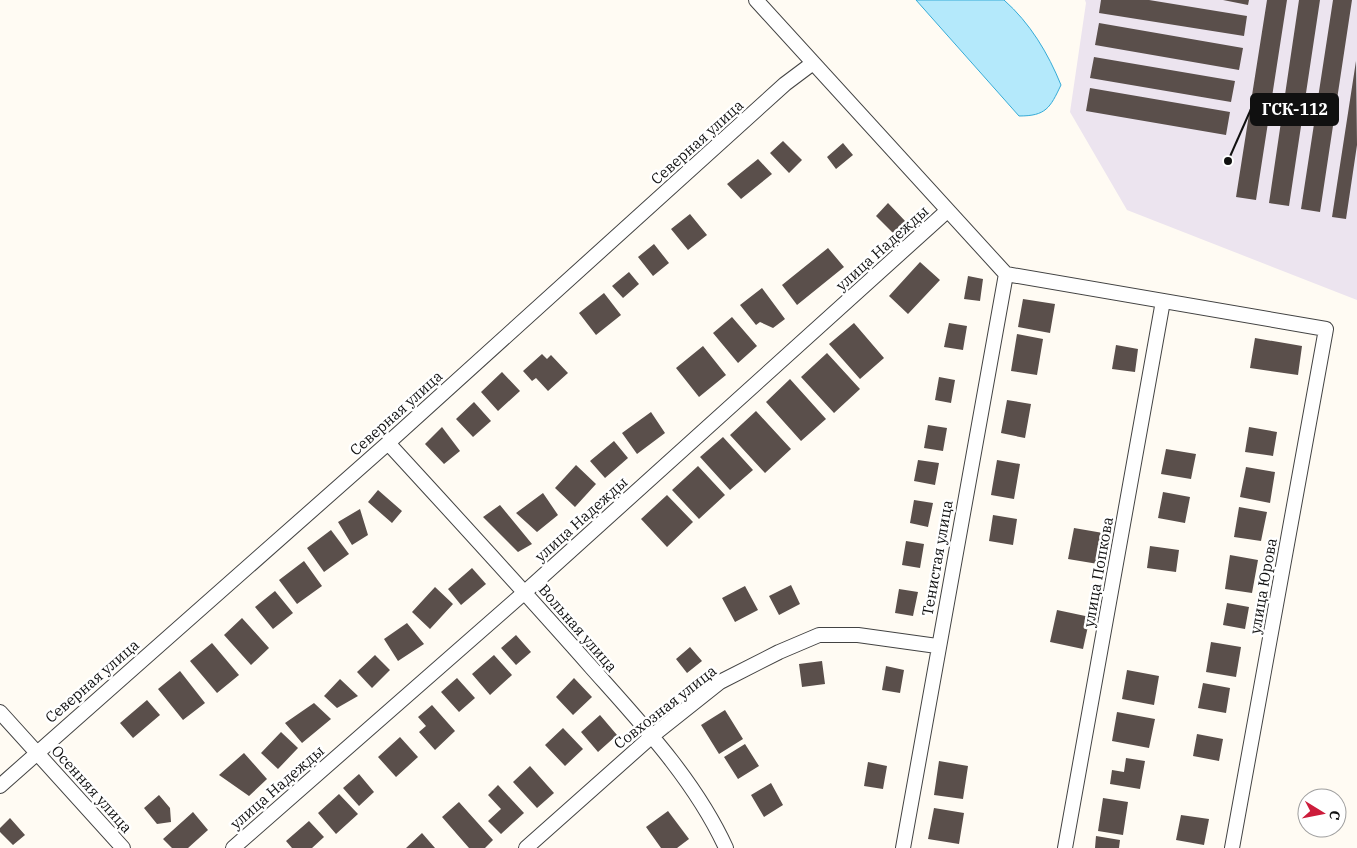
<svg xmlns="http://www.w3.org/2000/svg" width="1357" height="848" font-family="'IBM Plex Serif',serif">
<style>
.industrial{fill:#ece4ef}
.water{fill:#b4e9fb;stroke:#35abd7}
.building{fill:#5a4f4b}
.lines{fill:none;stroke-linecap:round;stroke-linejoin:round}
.minor-casing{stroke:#434343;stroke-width:16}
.minor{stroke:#fff;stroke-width:14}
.labels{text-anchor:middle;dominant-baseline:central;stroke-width:5;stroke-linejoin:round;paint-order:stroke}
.street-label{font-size:15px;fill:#101010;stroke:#fff}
.leader{fill:none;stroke:#101010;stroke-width:2}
.callout-dot{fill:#101010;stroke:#fff;stroke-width:2}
.callout{fill:#101010;stroke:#101010;stroke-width:2}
.callout-label{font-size:16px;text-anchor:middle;font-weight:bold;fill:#fff}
</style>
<rect width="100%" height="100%" fill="#fffbf3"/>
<!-- industrial -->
<path class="industrial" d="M1085,0H1357V300L1127,210L1070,112L1086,3Z"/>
<!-- water -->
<path class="water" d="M916,0H1004C1030,23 1048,53 1061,85C1050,108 1046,116 1019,116Z"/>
<!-- building -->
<path class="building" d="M1101,0H1149L1247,16L1244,36L1099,13Z
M1223,0H1249L1248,5Z
M1267,0H1287L1256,200L1236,197Z
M1299,0H1320L1289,206L1269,203Z
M1333,0H1352L1320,212L1301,209Z
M1099,23L1243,48L1239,70L1095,45Z
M1094,57L1235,81L1231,102L1090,78Z
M1356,61L1357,145L1346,219L1332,217Z
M1090,88L1230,112L1226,135L1086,111Z
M783,141L802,160L789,173L770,153Z
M843,143L853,155L836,169L827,157Z
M758,159L772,174L741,199L727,184Z
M888,203L907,223L895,235L876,216Z
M690,214L707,235L688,250L671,229Z
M654,244L669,263L653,276L638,257Z
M828,248L844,267L797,305L782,285Z
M920,262L940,280L908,314L889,296Z
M629,272L639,284L623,298L612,286Z
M968,276L983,279L980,301L964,299Z
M762,288L785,319L773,328L760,322L756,325L740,305Z
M604,293L621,315L596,335L579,313Z
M1023,299L1055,304L1050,333L1018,327Z
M732,317L757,346L738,363L713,333Z
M854,323L884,358L860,379L829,344Z
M949,323L967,326L963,350L944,347Z
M1017,334L1043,339L1037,375L1011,371Z
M1255,338L1302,346L1298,375L1250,368Z
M1116,345L1138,349L1135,372L1112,369Z
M703,346L726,375L699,397L676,368Z
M827,353L860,389L834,413L801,377Z
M542,354L547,359L551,355L568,373L548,391L536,378L532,381L523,371Z
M502,372L520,391L498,411L481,392Z
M939,377L955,380L951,403L935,400Z
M790,379L826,419L801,441L766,402Z
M1007,400L1031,404L1025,438L1001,433Z
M474,402L491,421L473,437L456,419Z
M756,411L791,449L765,473L730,435Z
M651,412L665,433L637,454L622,433Z
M928,425L947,428L943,451L924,448Z
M442,427L460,451L444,464L425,444Z
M1249,427L1277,432L1273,456L1245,452Z
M723,437L753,470L730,490L700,457Z
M614,441L628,458L605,478L590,461Z
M1166,449L1196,454L1191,479L1161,474Z
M918,460L939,463L935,485L914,481Z
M997,460L1020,464L1014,499L991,495Z
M576,465L596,484L575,507L555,488Z
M698,466L725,495L699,519L672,490Z
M1246,467L1275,472L1270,503L1240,497Z
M378,490L402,511L392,523L368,502Z
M1163,492L1190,497L1185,523L1158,518Z
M543,493L558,515L537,532L516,513Z
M667,495L693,522L667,547L641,519Z
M914,500L933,503L928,527L910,523Z
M500,505L532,544L518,552L483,517Z
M1239,507L1267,512L1261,541L1234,537Z
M360,509L368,535L352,545L338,522Z
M993,515L1017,519L1013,545L989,541Z
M1074,528L1103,533L1098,564L1068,559Z
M331,530L349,554L324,572L307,548Z
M906,541L924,544L920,568L902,565Z
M1150,546L1179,550L1176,572L1147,568Z
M1230,555L1258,560L1252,593L1225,589Z
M304,561L322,586L297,604L279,580Z
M472,568L486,584L461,605L448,589Z
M791,585L800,604L779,615L769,596Z
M745,586L758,610L735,622L722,598Z
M435,587L453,604L430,629L412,612Z
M899,589L918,592L913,616L895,613Z
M275,591L293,613L273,629L255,607Z
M1227,603L1249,607L1245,629L1223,625Z
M1057,610L1090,617L1083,649L1050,642Z
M242,618L269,648L251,665L224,635Z
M407,623L424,644L398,661L384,639Z
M516,635L531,652L516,665L501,648Z
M1211,642L1241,647L1236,677L1206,672Z
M212,643L239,675L217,693L190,661Z
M690,647L702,661L687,673L676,659Z
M375,655L390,670L372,688L357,672Z
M494,655L512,675L490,695L472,674Z
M822,661L825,684L802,687L799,664Z
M886,666L904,670L900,693L882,690Z
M1127,670L1159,676L1154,705L1122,699Z
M180,671L205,703L183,720L158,689Z
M457,678L475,698L459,712L441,692Z
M574,678L592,697L573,715L556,697Z
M340,679L358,696L337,708L324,696Z
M1203,683L1230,688L1226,713L1198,708Z
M147,700L160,715L133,738L120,723Z
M314,703L331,719L302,743L285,723Z
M432,705L455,731L435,750L419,732L426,726L418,717Z
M725,710L743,739L719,754L701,725Z
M1117,712L1155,719L1149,748L1112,741Z
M600,715L617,735L598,752L581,732Z
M563,728L583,749L565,766L545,745Z
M281,732L298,748L278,769L261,753Z
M1197,734L1223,739L1219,761L1193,756Z
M400,737L418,757L396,777L378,757Z
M745,744L759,766L738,779L724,757Z
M244,753L267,779L249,796L219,775Z
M1126,758L1145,761L1140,789L1110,784L1112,770L1124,772Z
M939,761L968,766L963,799L934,795Z
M868,762L887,766L883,789L864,786Z
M530,766L554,793L537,808L513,782Z
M359,774L374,792L359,806L343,788Z
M771,783L783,805L764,817L751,795Z
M498,785L524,813L501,834L488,821L501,809L488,795Z
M339,794L358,814L336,834L318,813Z
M159,795L170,808L171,822L157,824L144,808Z
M1103,798L1128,802L1123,835L1098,831Z
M459,802L493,840L485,848H469L442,817Z
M934,808L964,813L959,844L928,839Z
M668,811L689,839L677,848H661L646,827Z
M193,812L208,830L188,848H172L163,839Z
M1181,815L1209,819L1204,845L1176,840Z
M10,818L25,835L13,845L0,832V828Z
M309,821L324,837L312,848H292L286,841Z
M422,833L435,848H406Z
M1096,836L1120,840L1119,848H1095Z"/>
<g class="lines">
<!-- minor casing -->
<g class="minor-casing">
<path id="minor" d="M756,0L1006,274L1326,329L1232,848
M388,443C456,517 524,591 591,667C640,722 695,780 726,848
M0,712L123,848
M0,786L388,443L785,84L813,63
M233,848L525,592L947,211
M526,848L652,736L720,682L779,652L819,635H858L937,646
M903,848L1006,274
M1065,848L1163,301"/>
</g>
<!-- minor -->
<use href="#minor" class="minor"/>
</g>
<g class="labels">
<!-- street labels -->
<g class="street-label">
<text transform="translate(697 142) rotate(-42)">Северная улица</text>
<text transform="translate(882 248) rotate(-42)">улица Надежды</text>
<text transform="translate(396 413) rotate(-42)">Северная улица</text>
<text transform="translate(581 519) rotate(-42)">улица Надежды</text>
<text transform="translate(937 558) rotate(-80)">Тенистая улица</text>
<text transform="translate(1098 572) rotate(-80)">улица Попкова</text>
<text transform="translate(1263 586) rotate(-80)">улица Юрова</text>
<text transform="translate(578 628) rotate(49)">Вольная улица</text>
<text transform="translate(92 681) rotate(-41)">Северная улица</text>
<text transform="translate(665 707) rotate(-38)">Совхозная улица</text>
<text transform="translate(277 787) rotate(-41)">улица Надежды</text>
<text transform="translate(92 789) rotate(48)">Осенняя улица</text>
</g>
</g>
<!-- callouts -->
<path class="leader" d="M1228 161L1251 109"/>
<circle class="callout-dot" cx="1228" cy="161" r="5"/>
<rect class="callout" x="1251" y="94" width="87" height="31" rx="5"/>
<g class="callout-label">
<text x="1295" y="115">ГСК-112</text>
</g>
<!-- north arrow -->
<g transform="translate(1322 813) rotate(100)"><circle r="24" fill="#ffffff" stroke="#9f9f9f"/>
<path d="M0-4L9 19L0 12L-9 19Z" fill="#cc1c3b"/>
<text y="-8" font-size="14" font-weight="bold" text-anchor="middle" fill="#101010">С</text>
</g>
</svg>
